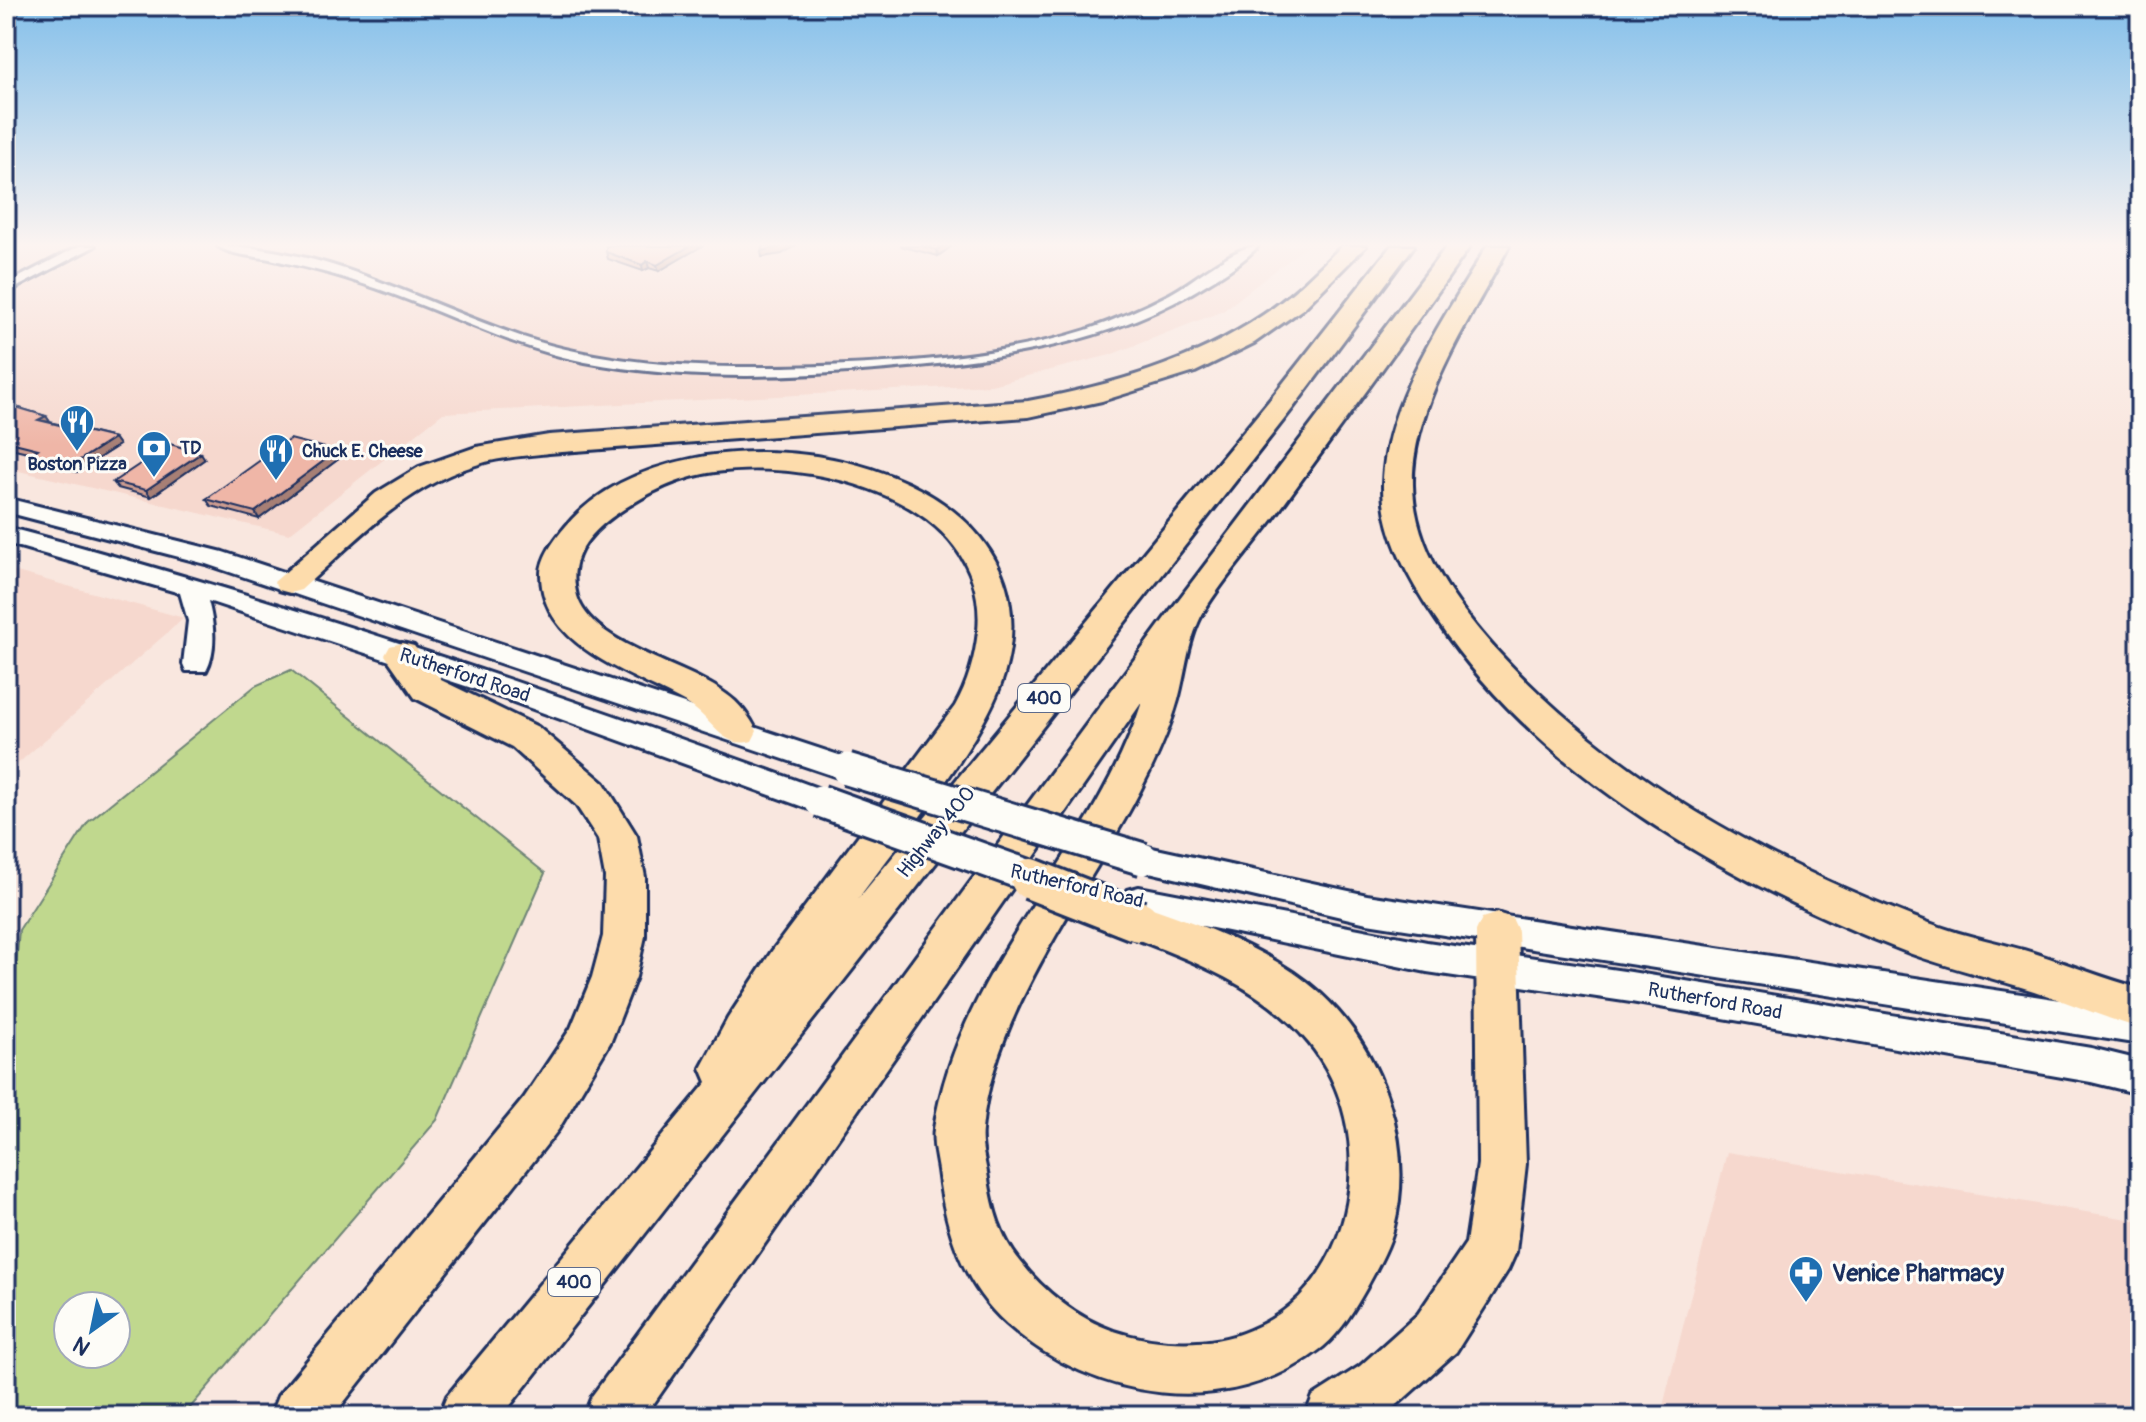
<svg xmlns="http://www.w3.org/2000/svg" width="2146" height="1422" font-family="Pangolin,sans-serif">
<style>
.built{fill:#f6d8ce}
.green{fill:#c0d88e;stroke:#6e8476;stroke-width:2;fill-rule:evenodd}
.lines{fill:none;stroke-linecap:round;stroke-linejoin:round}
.minor-casing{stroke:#1b2f5e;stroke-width:6}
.secondary-casing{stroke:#1b2f5e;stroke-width:6}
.motorway-casing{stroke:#1b2f5e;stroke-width:6}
.minor{fill:#fdfcf7;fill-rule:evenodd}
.secondary{fill:#fdfcf7;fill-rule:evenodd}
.motorway{fill:#fddcac;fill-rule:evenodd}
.secondary-bridge-casing{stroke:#1b2f5e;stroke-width:37;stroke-linecap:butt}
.motorway-bridge-casing{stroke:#1b2f5e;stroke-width:46;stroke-linecap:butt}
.secondary-bridge{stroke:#fdfcf7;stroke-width:31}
.motorway-bridge{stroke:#fddcac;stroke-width:40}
.wall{fill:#ce9d90;stroke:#1b2f5e;stroke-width:2}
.shaded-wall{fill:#a77f75;stroke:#1b2f5e;stroke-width:2}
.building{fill:#efb6a7;stroke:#1b2f5e;stroke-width:2}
.labels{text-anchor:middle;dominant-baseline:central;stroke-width:6;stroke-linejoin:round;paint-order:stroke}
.far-poi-label{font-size:18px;font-weight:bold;fill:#1b2f5e;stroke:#fdfcf7;text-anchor:start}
.shield{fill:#fdfcf7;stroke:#5f6c8c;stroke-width:2}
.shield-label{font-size:18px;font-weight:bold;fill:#1b2f5e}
.street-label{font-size:20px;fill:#1b2f5e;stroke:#fdfcf7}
.near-poi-label{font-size:24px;font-weight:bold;fill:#1b2f5e;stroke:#fdfcf7;text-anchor:start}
</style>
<rect width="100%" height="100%" fill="#f9e7df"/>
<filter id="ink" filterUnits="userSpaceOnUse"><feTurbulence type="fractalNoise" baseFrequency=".0125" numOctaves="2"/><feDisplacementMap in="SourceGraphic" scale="16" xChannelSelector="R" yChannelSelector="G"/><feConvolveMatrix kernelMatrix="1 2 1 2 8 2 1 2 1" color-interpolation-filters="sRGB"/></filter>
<g filter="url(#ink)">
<!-- built -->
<path class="built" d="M6,246H1307L1223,311L1110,355L991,385L443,413L289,534L6,468Z
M6,569L184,618L6,774Z
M1727,1152L2140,1221V1416H1656L1663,1406Z"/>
<!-- green -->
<path class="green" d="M291,670L545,873L437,1120L183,1416H6V1092L19,930L88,822L255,686ZM68,1306H116V1354H68Z"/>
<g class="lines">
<!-- minor casing -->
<g class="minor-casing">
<path id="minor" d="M79,246H95L6,293V284Z
M218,246C326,246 423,304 523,337C602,363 687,368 769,367C868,366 992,360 1086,330C1115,320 1143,308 1170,294C1195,281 1233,246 1258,246C1245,260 1227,272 1210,282C1108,347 993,360 875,370C779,378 680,380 585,362C505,346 435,306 357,282C329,272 299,266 270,259C254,256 230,255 218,246Z"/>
</g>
<!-- secondary casing -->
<g class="secondary-casing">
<path id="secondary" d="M6,498L223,552L857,761L862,769L857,777L847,780L837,777L206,564L6,512Z
M6,527C286,600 559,694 831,793L835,801L831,809L820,813L508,700L208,601C214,622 217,651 206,671H186L183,664L188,621L180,593L6,543Z
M1143,846L1367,895L2140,1012V1044L1367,923L1132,868L1127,859L1132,850Z
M1139,887L1427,942L1631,972L2091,1048L2140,1060V1094L2091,1082L1631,1002L1427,972L1139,913L1128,910L1123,900L1128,890Z"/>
</g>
<!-- motorway casing -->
<g class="motorway-casing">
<path id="motorway" d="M1342,246H1366L1304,308L1254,343L1195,372L1102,401L1028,417L549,453C525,456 499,457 476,465C406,486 354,542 301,590L290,593L279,590L274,582L376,493L419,467L476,447L549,435L1028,401C1111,385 1192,363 1263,315C1292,296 1317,270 1342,246Z
M1391,246H1414L1293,408L502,1416H439L447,1396L707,1082L701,1068L728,1018L772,951L955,706C968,683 975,658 978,631C990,500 817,458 715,472C678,477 645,494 615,515C587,535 567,560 577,596C591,645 689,665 726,694C739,703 750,717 757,731L752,741C722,750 712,718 689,705C637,674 541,649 541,574C541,557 555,539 566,526C682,386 1070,450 1004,675C984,743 900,840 858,899L1273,396Z
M1447,246H1470C1406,338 1339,428 1273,519C1253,546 1210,595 1198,623C1187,647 1185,675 1178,700C1169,732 1155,762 1140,791C1086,896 993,1010 982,1130C980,1146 986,1163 988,1179C993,1210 1000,1236 1020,1261C1043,1291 1078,1319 1114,1331C1156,1345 1209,1348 1250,1330C1360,1284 1380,1130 1309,1043C1263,986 1189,959 1123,934L1117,921L1123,908L1138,903C1201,925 1271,949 1321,994C1383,1051 1415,1145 1394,1227C1389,1248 1377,1268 1367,1287C1355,1308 1342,1331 1323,1347C1228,1422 1094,1401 1007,1324C962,1284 945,1227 938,1170C936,1157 932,1143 934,1129C958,967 1094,853 1142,702L645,1416H584L592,1396L1170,611Z
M1487,246H1509C1473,315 1411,405 1413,485C1414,550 1458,608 1500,654C1615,779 1773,865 1932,924C1966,937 2002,943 2037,954C2071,965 2105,979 2140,988V1028C2104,1018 2070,1003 2034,991C1993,978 1950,968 1909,953C1738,887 1541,778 1437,621C1410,582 1382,533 1383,484C1385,399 1446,317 1487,246Z
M402,643L414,646L441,680L538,727L604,783L637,836L645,877V936L636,977L611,1041L558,1130L333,1416H270L278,1396L524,1098L571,1028L592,977L603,936L605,877L598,839L576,805L512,747L415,698L385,655L390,646Z
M1497,913L1512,918L1518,931L1526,1164L1516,1252L1508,1270L1456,1352L1398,1404L1381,1416H1305L1313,1396L1360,1366L1418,1314L1466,1243L1478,1164L1476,931L1482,918Z"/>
</g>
<!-- minor -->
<use href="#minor" class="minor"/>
<!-- secondary -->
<use href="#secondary" class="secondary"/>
<!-- motorway -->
<use href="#motorway" class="motorway"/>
<!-- secondary-bridge casing -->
<g class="secondary-bridge-casing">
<path id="secondary-bridge" d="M847,769L1143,859
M820,801L1049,883"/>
</g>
<!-- motorway-bridge casing -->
<g class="motorway-bridge-casing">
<path id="motorway-bridge" d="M1031,879L1138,921"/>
</g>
<!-- secondary-bridge -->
<use href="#secondary-bridge" class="secondary-bridge"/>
<!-- motorway-bridge -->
<use href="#motorway-bridge" class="motorway-bridge"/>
</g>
<!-- wall -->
<path class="wall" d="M702,246L659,271L649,268L643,271L608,259L606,252Z
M900,246H952L938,256Z
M6,404L46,416L50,422L114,438L119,445L77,472L34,462L29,455L32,453L6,447Z
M337,451L340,458L259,519L211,506L206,499Z
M205,459L151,497L118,488L113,482Z"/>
<!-- shaded-wall -->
<path class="shaded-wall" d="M690,246H702L659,271L657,265Z
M783,246H795L782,254L762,257L761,251Z
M943,246H952L938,256L937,250Z
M647,261L649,268L643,271L642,265Z
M46,416L50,422L38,420Z
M114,438L119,445L77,472L72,465Z
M337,451L340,458L259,519L255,512Z
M201,453L205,459L151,497L146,490Z"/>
<!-- building -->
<path class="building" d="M606,246H690L657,265L647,261L642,265L606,252Z
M763,246H783L761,251Z
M922,246H943L937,250Z
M6,404L46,416L38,420L114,438L72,465L29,455L38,449L6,441Z
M290,439L337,451L255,512L206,499Z
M170,444L201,453L146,490L113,482Z"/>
</g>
<!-- sky -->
<linearGradient id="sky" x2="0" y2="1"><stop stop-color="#83bfea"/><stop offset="0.55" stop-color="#fcf4f1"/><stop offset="1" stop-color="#fcf4f1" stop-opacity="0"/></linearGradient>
<rect width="2146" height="445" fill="url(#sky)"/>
<!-- icons -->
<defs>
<g id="restaurant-pin" transform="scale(1.8)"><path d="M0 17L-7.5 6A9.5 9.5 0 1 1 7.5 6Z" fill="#1f6fb2" stroke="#fdfcf7"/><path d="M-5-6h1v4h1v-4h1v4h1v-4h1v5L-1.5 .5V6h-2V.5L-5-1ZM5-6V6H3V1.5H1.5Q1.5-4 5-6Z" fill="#fff"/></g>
<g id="bank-pin" transform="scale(1.8)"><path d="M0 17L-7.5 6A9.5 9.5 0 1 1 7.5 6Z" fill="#1f6fb2" stroke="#fdfcf7"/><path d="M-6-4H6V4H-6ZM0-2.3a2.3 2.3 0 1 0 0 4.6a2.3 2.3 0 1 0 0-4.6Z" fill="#fff"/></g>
<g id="pharmacy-pin" transform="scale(1.8)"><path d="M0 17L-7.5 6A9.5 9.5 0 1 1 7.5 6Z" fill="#1f6fb2" stroke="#fdfcf7"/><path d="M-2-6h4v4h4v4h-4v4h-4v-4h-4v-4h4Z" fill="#fff"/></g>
</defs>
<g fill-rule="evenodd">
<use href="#restaurant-pin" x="77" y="422"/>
<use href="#bank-pin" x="154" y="448"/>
<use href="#restaurant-pin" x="276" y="451"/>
<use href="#pharmacy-pin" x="1806" y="1273"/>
</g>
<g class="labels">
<!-- far-poi labels -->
<g class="far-poi-label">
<text x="180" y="448">TD</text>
<text x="302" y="451">Chuck E. Cheese</text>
<text x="77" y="464" text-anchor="middle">Boston Pizza</text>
</g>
<!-- shield labels -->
<g class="shield">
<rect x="1018" y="684" width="52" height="28" rx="6"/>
<rect x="548" y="1268" width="52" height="28" rx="6"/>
</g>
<g class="shield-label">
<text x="1044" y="698">400</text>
<text x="574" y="1282">400</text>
</g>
<!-- street labels -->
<g class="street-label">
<text transform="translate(465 675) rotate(18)">Rutherford Road</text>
<text transform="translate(936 832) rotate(-51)">Highway 400</text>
<text transform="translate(1077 886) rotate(13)">Rutherford Road</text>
<text transform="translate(1715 1001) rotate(10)">Rutherford Road</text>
</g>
<!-- near-poi labels -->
<g class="near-poi-label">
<text x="1832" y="1273">Venice Pharmacy</text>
</g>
</g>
<!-- margin -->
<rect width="2146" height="1422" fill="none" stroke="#fdfcf7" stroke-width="32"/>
<rect x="16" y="16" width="2114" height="1390" fill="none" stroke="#1b2f5e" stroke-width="3" filter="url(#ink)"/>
<!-- north arrow -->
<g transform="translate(92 1330) rotate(213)"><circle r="38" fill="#fdfcf7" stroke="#a3aaba" stroke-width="2"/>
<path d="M0-6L14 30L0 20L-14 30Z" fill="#1f6fb2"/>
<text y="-12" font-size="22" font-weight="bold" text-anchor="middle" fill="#1b2f5e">N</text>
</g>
</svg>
